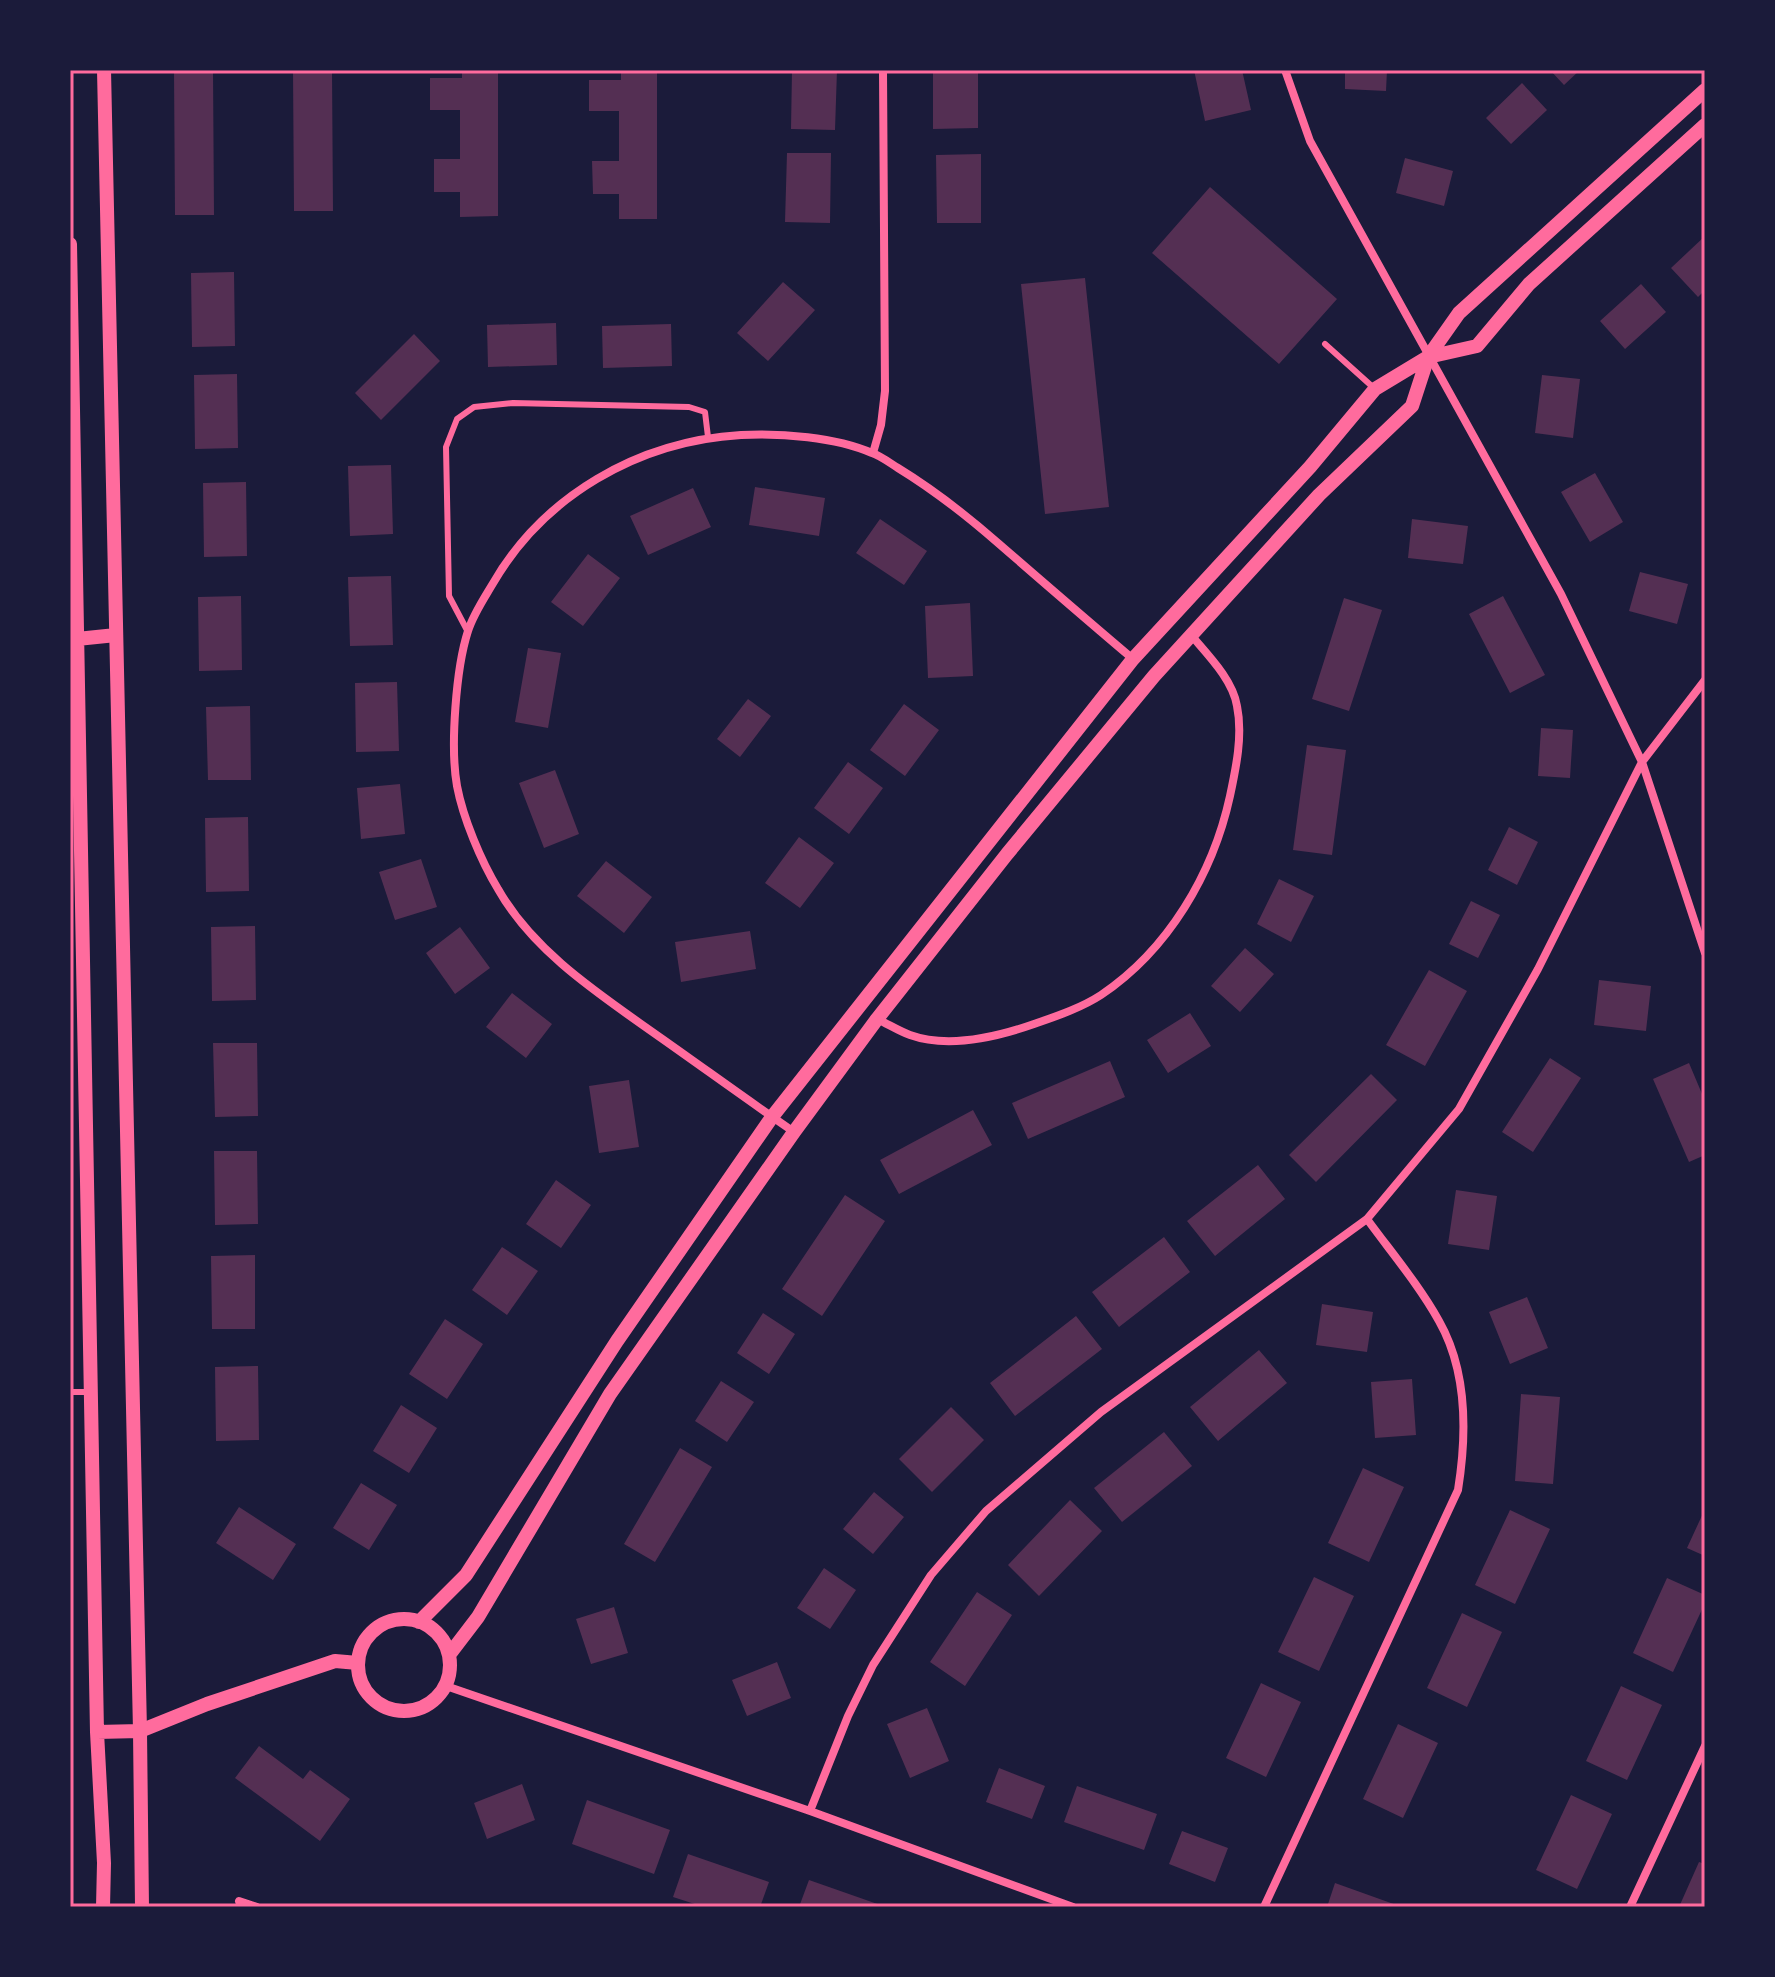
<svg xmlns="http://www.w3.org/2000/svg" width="1775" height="1977" font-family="Signika,sans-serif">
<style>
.building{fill:#542f53}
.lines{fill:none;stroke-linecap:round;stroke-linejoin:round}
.service{stroke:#ff6b9d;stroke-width:6}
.minor{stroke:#ff6b9d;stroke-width:8}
.tertiary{stroke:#ff6b9d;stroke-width:14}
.neatline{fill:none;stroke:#ff6b9d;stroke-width:3}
</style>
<rect width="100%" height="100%" fill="#1b1b3a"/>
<!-- building -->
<path class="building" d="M174,70H213L214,215H175Z
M293,70H332L333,211H294Z
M462,70H498V216L460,217V192H434V159H460V110H430V78H462Z
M621,70H657V219H619V194H593L592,161H619V111H589V80H621Z
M792,70H837L835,130L791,129Z
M933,70H978V128L933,129Z
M1194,70H1242L1251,110L1205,121Z
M1345,70H1387L1386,91L1345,89Z
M1550,70H1580L1564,85Z
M1522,83L1547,110L1511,144L1486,118Z
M787,153H831L830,223L785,222Z
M981,154V223H937L936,155Z
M1405,158L1453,171L1444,206L1396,193Z
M1210,187L1337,299L1279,364L1152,253Z
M1705,236V290L1698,297L1671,268Z
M234,272L235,346L192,347L191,273Z
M1085,278L1109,507L1045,514L1021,284Z
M783,282L815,310L768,361L737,333Z
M1641,284L1666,312L1625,349L1600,321Z
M556,323L557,365L488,367L487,325Z
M671,324L672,366L603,368L602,326Z
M414,334L440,361L381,420L355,393Z
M237,374L238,448L195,449L194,375Z
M1542,375L1580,379L1573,438L1535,433Z
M391,465L393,534L350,536L348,466Z
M1595,473L1623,522L1590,542L1561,492Z
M246,482L247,556L204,557L203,483Z
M755,487L825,498L819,536L749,525Z
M693,488L711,527L648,555L630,516Z
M880,519L927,551L904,585L856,553Z
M1412,519L1468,526L1463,564L1408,558Z
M588,554L620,578L583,626L551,602Z
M1640,572L1688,584L1677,624L1629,611Z
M391,576L393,645L350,646L348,577Z
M241,596L242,670L199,671L198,597Z
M1503,596L1545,675L1510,693L1469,614Z
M1344,598L1382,610L1349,711L1312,699Z
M970,603L973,676L928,678L925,606Z
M528,648L561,653L548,728L515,722Z
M397,682L399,751L356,752L355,683Z
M748,699L771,716L740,757L717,739Z
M904,704L939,730L905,776L870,750Z
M250,706L251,780H208L206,707Z
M1541,728L1573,730L1570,778L1538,776Z
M1307,745L1346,750L1332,855L1293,850Z
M848,762L883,788L849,834L814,808Z
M555,770L579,834L544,848L519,783Z
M400,784L405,834L361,839L357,788Z
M248,817L249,891L206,892L205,818Z
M1509,827L1538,842L1517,885L1488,870Z
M799,837L834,863L800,908L765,883Z
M421,859L437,907L395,920L379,872Z
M606,861L652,897L624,933L577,896Z
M1279,879L1314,896L1291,942L1257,924Z
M1471,901L1500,915L1478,958L1449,944Z
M255,926L256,1000L212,1001L211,927Z
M460,927L490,968L455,994L426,953Z
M750,931L756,969L681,982L675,942Z
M1245,948L1274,974L1240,1012L1211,986Z
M1429,970L1467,991L1425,1066L1386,1045Z
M1599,980L1651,986L1646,1031L1594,1025Z
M512,993L552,1024L526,1058L486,1027Z
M1190,1013L1211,1046L1168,1073L1147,1040Z
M213,1043H257L258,1116L215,1117Z
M1550,1058L1581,1078L1533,1152L1502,1132Z
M1110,1061L1125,1097L1028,1139L1012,1103Z
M1689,1063L1705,1101V1155L1689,1162L1653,1079Z
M1371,1074L1397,1100L1316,1182L1289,1155Z
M629,1080L639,1147L599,1153L589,1086Z
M973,1110L992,1145L899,1194L880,1160Z
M214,1151H257L258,1224L215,1225Z
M1258,1165L1285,1199L1215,1256L1187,1221Z
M556,1180L591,1205L561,1248L526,1224Z
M1456,1190L1497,1196L1489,1250L1448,1244Z
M845,1195L885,1221L822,1316L782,1289Z
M1164,1237L1190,1272L1119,1327L1092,1292Z
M502,1247L538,1271L507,1315L472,1290Z
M255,1255V1329H212L211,1256Z
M1527,1297L1548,1348L1510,1364L1489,1312Z
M1322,1304L1373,1312L1367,1352L1316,1345Z
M763,1313L795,1334L769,1374L737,1353Z
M1076,1316L1102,1349L1015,1416L990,1383Z
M445,1319L483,1344L447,1399L409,1374Z
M1259,1350L1287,1383L1218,1441L1190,1407Z
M258,1366L259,1440L216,1441L215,1367Z
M1412,1379L1416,1435L1375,1438L1371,1382Z
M721,1381L754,1402L727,1442L695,1421Z
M1521,1394L1560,1397L1553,1484L1515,1481Z
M401,1405L437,1428L409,1473L373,1451Z
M951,1407L984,1440L932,1492L899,1459Z
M1164,1432L1192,1466L1122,1522L1094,1488Z
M680,1448L712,1467L655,1562L624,1544Z
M1363,1468L1404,1487L1369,1562L1328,1543Z
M361,1483L397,1505L369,1550L333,1528Z
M874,1492L904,1517L873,1554L843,1529Z
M1070,1500L1102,1531L1039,1596L1008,1565Z
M239,1507L296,1544L273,1580L216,1543Z
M1705,1509V1556L1687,1548Z
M1510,1510L1550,1529L1515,1604L1475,1585Z
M824,1568L856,1590L830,1629L797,1608Z
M1314,1577L1354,1596L1319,1671L1278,1652Z
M1667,1578L1705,1595V1603L1673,1672L1633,1653Z
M977,1592L1012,1615L965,1686L930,1662Z
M614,1607L628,1653L591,1664L576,1619Z
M1462,1613L1502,1632L1467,1707L1427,1688Z
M777,1662L791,1698L747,1716L732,1680Z
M1261,1683L1301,1702L1266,1777L1226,1758Z
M1621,1686L1662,1705L1627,1780L1586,1761Z
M927,1708L949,1761L910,1778L887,1724Z
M1398,1724L1438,1743L1403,1818L1363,1799Z
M259,1746L303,1779L310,1770L350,1799L320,1841L235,1778Z
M999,1768L1045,1786L1032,1819L986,1802Z
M522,1784L535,1820L487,1839L474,1803Z
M1077,1786L1157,1814L1144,1850L1064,1822Z
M1571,1795L1612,1814L1577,1889L1536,1870Z
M587,1800L670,1830L654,1874L572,1844Z
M1182,1831L1228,1848L1215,1882L1169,1864Z
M688,1854L769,1882L760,1907H704L673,1897Z
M1699,1862L1705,1864V1907H1679Z
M809,1880L886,1907H799Z
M1335,1883L1402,1907H1327Z"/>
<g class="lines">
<!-- service -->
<path class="service" d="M1325,344L1375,389
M468,632L449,596L446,447L457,419L474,407L513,403L689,407L705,412L708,437
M70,1392H89"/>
<!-- minor -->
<path class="minor" d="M1285,70L1310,141L1561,594L1642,762L1705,953
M873,453L881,425L885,391L883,70
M877,1019C888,1024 899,1031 910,1035C949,1049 997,1037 1034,1024C1057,1016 1081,1008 1101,995C1168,950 1213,874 1230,796C1236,768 1243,735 1237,706C1233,680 1208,655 1191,635
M794,1132C749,1101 705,1069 661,1038C602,996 534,953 498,889C481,861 463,818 457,786C450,747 456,668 468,631C473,615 483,600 492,585C543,496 638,441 741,435C781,433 835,437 872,453C881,456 890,463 898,468C934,490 966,515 998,543C1043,582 1088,621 1133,659
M446,1686L810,1811L1073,1907
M810,1811L848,1716L873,1665L931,1575L986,1511L1101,1412L1367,1219L1459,1109L1538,969L1642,762L1705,680
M239,1901L257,1907
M1264,1907L1458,1490C1467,1434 1468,1372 1439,1321C1419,1285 1391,1252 1367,1219
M1630,1907L1705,1746"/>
<!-- tertiary -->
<path class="tertiary" d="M104,70L140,1731L142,1907
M70,244L97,1732L104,1863L103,1907
M77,639L116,635
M358 1665a46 46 0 1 1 92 0a46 46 0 1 1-92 0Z
M419,1622L466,1575L617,1341L772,1117L1133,659L1310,467L1375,389L1428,357L1477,346L1529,284L1705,125
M449,1655L478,1617L610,1394L794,1132L877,1019L1007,854L1154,676L1319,495L1412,406L1428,357L1459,313L1705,90
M97,1732L140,1731L207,1704L335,1661L358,1663"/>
</g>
<!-- border -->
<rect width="1775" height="1977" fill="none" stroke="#1b1b3a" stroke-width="144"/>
<rect x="72" y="72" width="1631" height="1833" class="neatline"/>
</svg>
